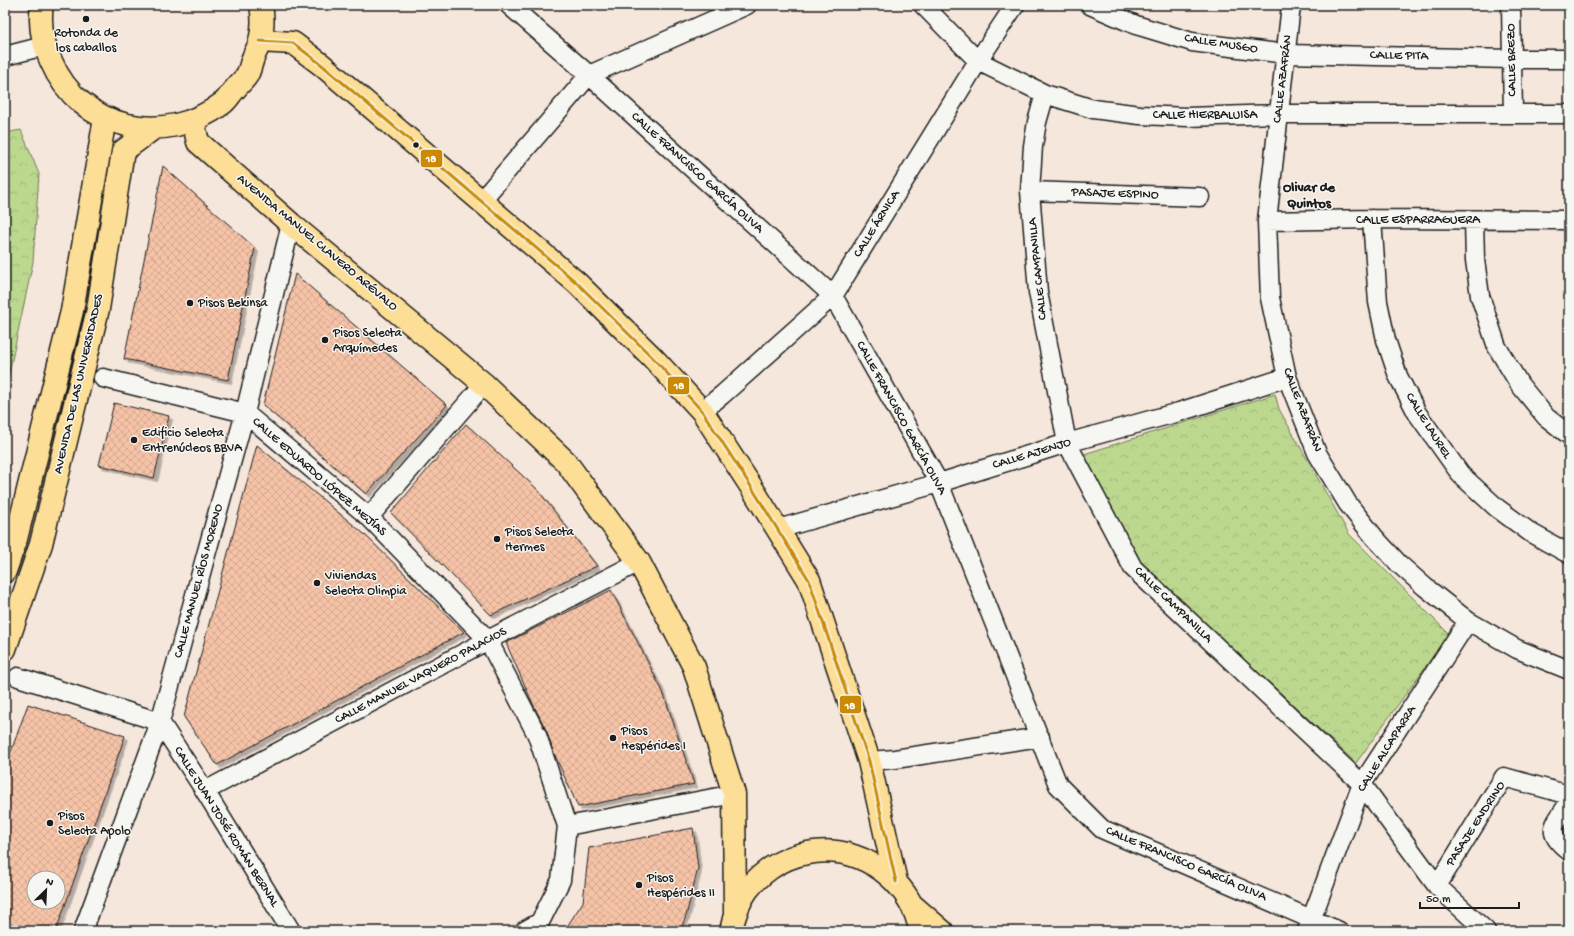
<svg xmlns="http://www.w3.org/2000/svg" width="1574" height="936" font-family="'Gochi Hand',sans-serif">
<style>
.park{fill:url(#park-crowns);stroke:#6c7a56}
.building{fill:url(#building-cross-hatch);stroke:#1c1c1c;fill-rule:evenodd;filter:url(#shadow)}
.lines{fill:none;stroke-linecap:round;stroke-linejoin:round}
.minor-casing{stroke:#1c1c1c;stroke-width:21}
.major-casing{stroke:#1c1c1c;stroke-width:25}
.minor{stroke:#f6f6f2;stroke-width:18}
.major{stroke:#fdde96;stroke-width:22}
.bus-1-casing{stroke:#f6f6f2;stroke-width:6}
.bus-1{stroke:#cb8a06;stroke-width:3}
.poi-dot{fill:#1c1c1c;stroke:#f6f6f2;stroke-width:1.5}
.labels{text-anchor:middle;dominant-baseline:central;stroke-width:3;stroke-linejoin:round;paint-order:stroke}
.poi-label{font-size:13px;fill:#1c1c1c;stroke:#f6f6f2;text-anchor:start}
.street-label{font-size:13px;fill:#1c1c1c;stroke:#f6f6f2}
.neighbourhood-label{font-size:14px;font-weight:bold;fill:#1c1c1c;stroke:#f6f6f2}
.line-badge{stroke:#f6f6f2;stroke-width:1.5}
.badge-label{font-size:11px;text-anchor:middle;font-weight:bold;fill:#fff}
</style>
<defs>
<pattern id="park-crowns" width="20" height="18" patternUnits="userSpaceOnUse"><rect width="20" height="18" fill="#bcd88f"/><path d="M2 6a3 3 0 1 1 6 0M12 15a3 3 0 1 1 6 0" fill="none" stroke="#a1b97b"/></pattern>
<pattern id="building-cross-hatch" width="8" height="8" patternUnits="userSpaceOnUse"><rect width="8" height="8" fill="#f6c3a7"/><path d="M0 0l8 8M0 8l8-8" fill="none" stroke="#d2a78f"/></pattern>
<filter id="shadow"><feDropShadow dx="3.5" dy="3.5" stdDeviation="0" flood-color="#0004"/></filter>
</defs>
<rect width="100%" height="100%" fill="#f6e7dc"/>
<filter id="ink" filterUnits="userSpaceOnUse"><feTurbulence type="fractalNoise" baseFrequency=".025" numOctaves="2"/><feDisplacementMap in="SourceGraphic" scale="8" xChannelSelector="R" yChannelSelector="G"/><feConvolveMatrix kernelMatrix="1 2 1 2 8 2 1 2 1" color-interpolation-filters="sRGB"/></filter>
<g filter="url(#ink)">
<!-- park -->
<path class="park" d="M21,130L39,174L33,262L5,392V133Z
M1275,394L1279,409L1349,534L1449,634L1356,763L1140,563L1081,455Z"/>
<!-- building -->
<path class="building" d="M163,166L255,248L228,380L124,359Z
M295,274L447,405L366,494L263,405Z
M114,403L169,416L154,478L99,465Z
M466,424L537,489L597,566L491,615L391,513Z
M257,445L363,533L464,632L217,765L184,717Z
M611,590L663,692L694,784L578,807L553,751L546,730L533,704L506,643Z
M28,704L125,736L56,931H5V768ZM34,878H58V902H34Z
M693,828L698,868L686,916L680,931H564L583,902L589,848Z"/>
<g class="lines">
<!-- minor casing -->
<g class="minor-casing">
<path id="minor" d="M509,5L589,75L833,296L939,483L1058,785L1102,829L1339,931
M923,5L978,61L1045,94L1093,109L1140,115L1188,117L1278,114H1569
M1090,5L1136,25L1192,42L1286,54L1511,59H1569
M1291,5L1267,221L1270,298L1287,377L1317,453L1348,504L1375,538L1399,564L1425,587L1468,621L1517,649L1569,670
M1511,5L1513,114
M5,56L44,46
M1045,94L1037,122L1033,146L1030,191L1038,292L1067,443L1133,568L1362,784L1437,886L1486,931
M1030,191L1200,197
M481,201L589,75L747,5
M1372,219L1378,302L1386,340L1398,376L1417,413L1461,475L1497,508L1531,533L1569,554
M1474,220L1475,260L1480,296L1497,347L1520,385L1546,417L1569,435
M1267,221L1372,219L1569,220
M103,378L245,413L369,517L488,640L537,735L567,826L561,880L540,922L524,931
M702,411L722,395L833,296L978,61L1015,5
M369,517L484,384
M778,529L939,483L1067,443L1179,412L1287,377
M18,677L160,722L205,791L291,931
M869,761L895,759L1040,737
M205,791L488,640L639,562
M1569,803C1554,825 1544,832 1569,851
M567,826L734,794
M1437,886L1504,777L1569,795
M83,931L160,722L245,413L291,224
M1307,931L1362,784L1468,621"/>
</g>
<!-- major casing -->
<g class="major-casing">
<path id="major" d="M42,5C39,24 43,44 51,61C80,130 165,148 223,103C228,99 231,93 235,89C239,84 244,80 247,75C250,70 251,63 253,58C255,52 259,47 260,41C263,30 263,16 261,5
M260,41L293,43L322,65L577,283L653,358L702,411L752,488L809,580L869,761L896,882
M193,121L198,142L291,224L484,384L566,462L639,562L694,667L734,794L735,913
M5,571L16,539L72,311L104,124L103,117
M5,649L41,544L98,309L123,151L154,128
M912,905L942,931
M731,931C734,916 739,901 748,889C785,844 846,839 889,876C905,890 917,910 920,931"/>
</g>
<!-- minor -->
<use href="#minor" class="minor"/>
<!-- major -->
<use href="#major" class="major"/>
<!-- bus-1 casing -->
<g class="bus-1-casing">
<path id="bus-1" d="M260,41L293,43L322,65L577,283L653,358L702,411L752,488L809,580L869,761L896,882"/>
</g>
<!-- bus-1 -->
<use href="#bus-1" class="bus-1"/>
</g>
</g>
<!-- markers -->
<g class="poi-dot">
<circle cx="86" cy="19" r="4"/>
<circle cx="416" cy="145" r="3.5"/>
<circle cx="190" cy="303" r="4"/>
<circle cx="325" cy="340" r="4"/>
<circle cx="134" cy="440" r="4"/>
<circle cx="497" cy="539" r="4"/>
<circle cx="317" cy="583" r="4"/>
<circle cx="613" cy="738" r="4"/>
<circle cx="50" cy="823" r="4"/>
<circle cx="639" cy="885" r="4"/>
</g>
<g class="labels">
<!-- poi labels -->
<g class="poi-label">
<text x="86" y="33" text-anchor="middle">Rotonda de<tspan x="86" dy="15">los caballos</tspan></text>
<text x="198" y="303">Pisos Bekinsa</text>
<text x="333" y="333">Pisos Selecta<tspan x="333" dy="15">Arquímedes</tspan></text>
<text x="142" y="433">Edificio Selecta<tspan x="142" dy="15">Entrenúcleos BBVA</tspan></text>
<text x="505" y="532">Pisos Selecta<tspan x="505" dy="15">Hermes</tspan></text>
<text x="325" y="576">Viviendas<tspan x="325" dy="15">Selecta Olimpia</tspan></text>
<text x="621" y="731">Pisos<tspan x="621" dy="15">Hespérides I</tspan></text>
<text x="58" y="816">Pisos<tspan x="58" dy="15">Selecta Apolo</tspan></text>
<text x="647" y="878">Pisos<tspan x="647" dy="15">Hespérides II</tspan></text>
</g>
<!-- street labels -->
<g class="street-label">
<text transform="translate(1221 44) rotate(9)">CALLE MUSGO</text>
<text transform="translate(1399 56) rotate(1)">CALLE PITA</text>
<text transform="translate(1512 60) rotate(-91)">CALLE BREZO</text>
<text transform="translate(1283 79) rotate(-83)">CALLE AZAFRÁN</text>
<text x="1205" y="115">CALLE HIERBALUISA</text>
<text transform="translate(697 173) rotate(42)">CALLE FRANCISCO GARCÍA OLIVA</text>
<text transform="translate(1115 194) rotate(2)">PASAJE ESPINO</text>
<text x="1418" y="220">CALLE ESPARRAGUERA</text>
<text transform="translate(877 224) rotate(-58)">CALLE ÁRNICA</text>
<text transform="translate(317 243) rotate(40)">AVENIDA MANUEL CLAVERO ARÉVALO</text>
<text transform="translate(1038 269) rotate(-96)">CALLE CAMPANILLA</text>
<text transform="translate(79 384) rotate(-77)">AVENIDA DE LAS UNIVERSIDADES</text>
<text transform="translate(1302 410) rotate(69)">CALLE AZAFRÁN</text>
<text transform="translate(901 418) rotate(61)">CALLE FRANCISCO GARCÍA OLIVA</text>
<text transform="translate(1428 426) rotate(58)">CALLE LAUREL</text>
<text transform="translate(1032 454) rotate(-17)">CALLE AJENJO</text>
<text transform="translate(319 477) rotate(41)">CALLE EDUARDO LÓPEZ MEJÍAS</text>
<text transform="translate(199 581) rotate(-75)">CALLE MANUEL RÍOS MORENO</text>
<text transform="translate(1173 605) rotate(44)">CALLE CAMPANILLA</text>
<text transform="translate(421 676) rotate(-28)">CALLE MANUEL VAQUERO PALACIOS</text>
<text transform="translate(1387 749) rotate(-58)">CALLE ALCAPARRA</text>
<text transform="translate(1476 824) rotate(-57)">PASAJE ENDRINO</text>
<text transform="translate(226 827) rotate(58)">CALLE JUAN JOSÉ ROMÁN BERNAL</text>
<text transform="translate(1186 864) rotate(23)">CALLE FRANCISCO GARCÍA OLIVA</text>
</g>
<!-- neighbourhood labels -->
<g class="neighbourhood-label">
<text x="1309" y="188">Olivar de<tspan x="1309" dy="16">Quintos</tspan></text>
</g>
</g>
<g class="line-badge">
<rect x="420" y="149" width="23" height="19" rx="4" fill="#cb8a06"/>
<rect x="667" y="376" width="23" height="19" rx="4" fill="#cb8a06"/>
<rect x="839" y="695" width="23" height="19" rx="4" fill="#cb8a06"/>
</g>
<g class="badge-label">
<text x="431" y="162">18</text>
<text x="679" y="389">18</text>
<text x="850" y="709">18</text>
</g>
<!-- margin -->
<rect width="1574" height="936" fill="none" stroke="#f6f6f2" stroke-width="20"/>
<rect x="10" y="10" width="1554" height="916" fill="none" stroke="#1c1c1c" stroke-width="1.5" filter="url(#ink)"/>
<!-- north arrow -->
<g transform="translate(46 890) rotate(24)"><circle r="19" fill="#f6f6f2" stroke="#9f9f9c"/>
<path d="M0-3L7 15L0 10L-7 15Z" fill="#1c1c1c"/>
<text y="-6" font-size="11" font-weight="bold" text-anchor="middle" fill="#1c1c1c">N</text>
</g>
<!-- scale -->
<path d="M1420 902v6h99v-6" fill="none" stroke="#1c1c1c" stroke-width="2"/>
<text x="1426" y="902" font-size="12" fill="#1c1c1c" stroke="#f6f6f2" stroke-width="3" paint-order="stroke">50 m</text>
</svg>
